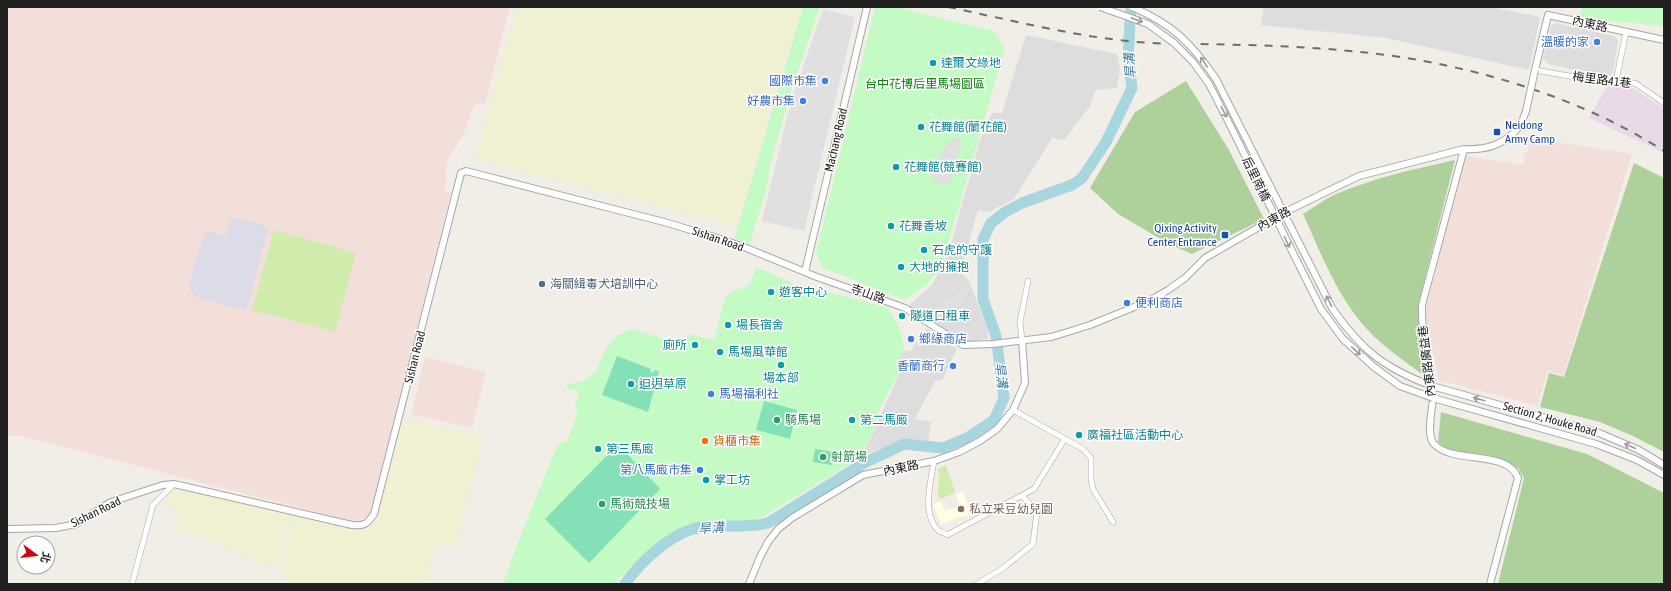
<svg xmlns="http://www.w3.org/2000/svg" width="1671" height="591" font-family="'Asap Condensed','Noto Sans TC',sans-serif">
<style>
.residential{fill:#dedddd}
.industrial{fill:#ead9e8}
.education{fill:#fffde2}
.military{fill:#f3dfda}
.farmland{fill:#f0f0d2}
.grass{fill:#d0ecac}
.forest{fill:#aed19b}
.park{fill:#c4fbc5}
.pitch{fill:#84e1b7}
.parking{fill:#e0e0e0}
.plaza{fill:#dbdce7}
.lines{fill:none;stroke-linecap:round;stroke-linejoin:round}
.river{stroke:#a7d6df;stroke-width:11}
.minor-casing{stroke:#a7a7a7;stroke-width:6}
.tertiary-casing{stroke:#a7a7a7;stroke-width:8}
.minor{stroke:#fff;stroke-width:5}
.tertiary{stroke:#fff;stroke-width:6}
.rail{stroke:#6e6e6e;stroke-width:2;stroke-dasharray:8 8;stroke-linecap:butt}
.tertiary-bridge-casing{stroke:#a7a7a7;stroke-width:8;stroke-linecap:butt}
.tertiary-bridge{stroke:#fff;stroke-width:6}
.oneway{stroke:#9b9b9b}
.shop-dot{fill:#3f7fe0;stroke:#fff;stroke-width:1.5}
.culture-dot{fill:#0f9aa8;stroke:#fff;stroke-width:1.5}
.transit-dot{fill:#1a4fb4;stroke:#fff;stroke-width:1.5}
.service-dot{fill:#5c6f8a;stroke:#fff;stroke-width:1.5}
.leisure-dot{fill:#2e9e5b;stroke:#fff;stroke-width:1.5}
.food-dot{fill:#e8710a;stroke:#fff;stroke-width:1.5}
.education-dot{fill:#8d6e63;stroke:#fff;stroke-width:1.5}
.labels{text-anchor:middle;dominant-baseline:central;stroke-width:3;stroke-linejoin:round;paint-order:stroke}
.street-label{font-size:12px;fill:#202020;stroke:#fff}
.shop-label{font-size:12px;fill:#366cbe;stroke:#fff;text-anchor:end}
.culture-label{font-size:12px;fill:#0d838f;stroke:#fff;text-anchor:start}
.park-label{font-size:12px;fill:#09840b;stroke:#fff}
.transit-label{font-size:12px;fill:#164399;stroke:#fff;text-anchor:start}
.service-label{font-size:12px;fill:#4e5e75;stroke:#fff;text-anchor:start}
.leisure-label{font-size:12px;fill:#27864d;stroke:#fff;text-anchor:start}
.food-label{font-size:12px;fill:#c56008;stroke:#fff;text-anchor:start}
.education-label{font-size:12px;fill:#785e54;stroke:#fff;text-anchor:start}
.water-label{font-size:13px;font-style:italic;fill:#437aa3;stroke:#fff}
</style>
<rect width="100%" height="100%" fill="#f1ede7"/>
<!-- residential -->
<path class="residential" d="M1264,7H1491L1540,17L1529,70L1386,38L1261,25Z
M1556,23L1615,36L1618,41L1613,73L1609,77L1548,64L1543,58L1551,25Z
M1026,35L1117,54L1120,69L1117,88L1096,90L1090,106L1064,140L1052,138L1014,199L988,212L978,210L960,273L968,279L988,330V338L965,343L907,307L932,285L949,252L979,143L992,113H1002Z
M926,328L957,349L942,380L935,381L915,419L931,422L928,441L904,440L863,455L900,372L897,364L901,350L911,351Z"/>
<!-- industrial -->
<path class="industrial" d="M1627,84L1664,109V153L1589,118L1607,86L1616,87Z"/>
<!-- education -->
<path class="education" d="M963,491L971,514L941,524L933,504L941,501L945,511L960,506L956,494Z"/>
<!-- military -->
<path class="military" d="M7,7H510L485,104L479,103L474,105L463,136L449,157L445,174L447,178L444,190L451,193L370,515L355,522L21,436H7Z
M1530,138L1632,154L1563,376L1548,371L1537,406L1439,380L1426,318L1427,304L1465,156L1523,165L1525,158L1522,154L1528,151Z
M425,357L486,372L472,428L411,414Z"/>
<!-- farmland -->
<path class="farmland" d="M517,7H801L736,226L474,159Z
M410,419L481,436L482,441L456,548L436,544L429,560L430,572L427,584H286L279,570L293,515L359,531L369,529L377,522L403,421Z
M174,486L290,514L277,565L259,563L217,543L174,529L178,511L175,508L163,505Z"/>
<!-- grass -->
<path class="grass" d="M274,230L356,253L335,332L252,310Z
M946,465L955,493L940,499C934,489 943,479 937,469Z"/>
<!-- forest -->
<path class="forest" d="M1186,81L1229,150L1264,219L1192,254L1169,244L1118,214L1090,188L1135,112Z
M1455,160L1418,306L1419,330L1426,377C1406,362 1384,348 1367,329C1337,297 1321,253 1303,214C1313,208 1323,200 1334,195C1373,178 1414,169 1455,160Z
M1634,163L1664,178V452L1633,436L1600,422L1540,407L1549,373L1564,377Z
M1441,412L1587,454L1664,493V584H1498L1524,478L1518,468L1446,448L1438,442Z"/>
<!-- park -->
<path class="park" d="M803,7H820L790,94L769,170L768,183L750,244L734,239Z
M875,7H895L994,31L1005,48L942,265L928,284L905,300L823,268L816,254Z
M1582,7H1664V26L1579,18Z
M756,267L793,283L792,287L813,293L814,288L889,308L900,330L904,351C897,357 896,363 900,371L881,405L873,432L860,458L762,517C741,526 720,517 699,522C664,530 639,561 613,584H503L520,537L558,444L567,441L578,413C573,406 577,399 580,391L566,388L568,384C608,379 593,358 615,338C619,334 626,332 631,329L685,345L688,334L714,340L725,299C733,283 743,294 750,283C753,278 754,272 756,267Z"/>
<!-- pitch -->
<path class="pitch" d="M617,356L651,369L650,372L653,373L655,370L659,372L648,412L602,395Z
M764,401L797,410L790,439L756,430Z
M618,444L660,489L589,563L545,519Z
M815,449L834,452L832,465L813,462Z"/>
<!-- parking -->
<path class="parking" d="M823,9L855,17L804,231L762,221L790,105Z
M954,137L962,140L950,184H933L932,164Z
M964,284L972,287L955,312L950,313L939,327L930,320L947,297L952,301Z"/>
<!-- plaza -->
<path class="plaza" d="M232,217L263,225L268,229L246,311L194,296L189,288L196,258L206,231L226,235Z"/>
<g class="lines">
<!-- river -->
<path class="river" d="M625,584C641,561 673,531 702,527C726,524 743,529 768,523L866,462L904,444L942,448L967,438L994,420L1004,398L996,336L983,299V239L991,223L1005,212L1022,203L1072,185L1082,178L1106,142L1132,88L1128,57L1131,7"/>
<!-- minor casing -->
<g class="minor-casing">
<path id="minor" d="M1535,70L1603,82L1616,81L1623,83H1635L1664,103
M1616,81L1626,32
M1022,340L1020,322L1028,281
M1013,410L1083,449L1091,458V479L1093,489L1113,522
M934,461C931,480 921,516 939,531C941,532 945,533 947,535L1034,489L1064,440
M132,584L153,505L174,484
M977,584L1002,569L1033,544L1037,511L1022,496"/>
</g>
<!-- tertiary casing -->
<g class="tertiary-casing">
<path id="tertiary" d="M1535,70L1548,15L1664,40
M1464,149L1422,305C1422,313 1422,322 1423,330C1425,353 1433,376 1433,399C1432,410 1426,436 1434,444C1454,465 1507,449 1518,478L1490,584
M805,272L867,7
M1432,386L1599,433L1639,450L1664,465
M1433,398L1596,444L1637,460L1664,475
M7,529L56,528L76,524L111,502L163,485L174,484L352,525C365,526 367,524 374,514L461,173L466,171L664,222L711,236L744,247L817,277L905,308L963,345L993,344L1051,337L1071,331L1090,325L1149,301L1168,290L1185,278L1205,258L1285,212L1359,176L1464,149C1485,150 1503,146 1518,128C1522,124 1524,116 1526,111
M749,584L760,557L768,542L778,529L792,518L863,475L934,461L959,452L980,441L997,429L1013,410L1025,383L1022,340"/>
</g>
<!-- minor -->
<use href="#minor" class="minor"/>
<!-- tertiary -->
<use href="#tertiary" class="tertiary"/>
<!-- rail -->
<path class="rail" d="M948,7C1016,21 1083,39 1152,43C1167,44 1182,43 1197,44C1251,45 1306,46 1360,52C1462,62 1577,95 1664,151"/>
<!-- tertiary-bridge casing -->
<g class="tertiary-bridge-casing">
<path id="tertiary-bridge" d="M1100,7L1148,24L1174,43L1193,62L1209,84L1228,121L1294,255L1321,309L1343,339L1374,367L1400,386L1433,398
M1132,7C1173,24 1192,44 1216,79L1332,308C1361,350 1384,368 1432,386
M1526,111L1535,70"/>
</g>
<!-- tertiary-bridge -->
<use href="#tertiary-bridge" class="tertiary-bridge"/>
</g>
<!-- one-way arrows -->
<defs><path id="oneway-shaft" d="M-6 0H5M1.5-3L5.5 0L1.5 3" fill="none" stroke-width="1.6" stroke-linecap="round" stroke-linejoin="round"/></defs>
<g class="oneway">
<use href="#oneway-shaft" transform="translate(1137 20) rotate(20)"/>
<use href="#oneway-shaft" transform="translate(1204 62) rotate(-124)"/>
<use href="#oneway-shaft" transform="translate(1224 112) rotate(62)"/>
<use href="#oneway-shaft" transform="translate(1287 242) rotate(64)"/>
<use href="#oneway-shaft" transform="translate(1329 301) rotate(-117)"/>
<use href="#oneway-shaft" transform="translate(1356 351) rotate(43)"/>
<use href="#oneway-shaft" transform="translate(1479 399) rotate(-164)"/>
<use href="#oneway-shaft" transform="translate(1630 446) rotate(-156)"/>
</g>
<!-- markers -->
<g class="shop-dot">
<circle cx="1597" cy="42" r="4"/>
<circle cx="825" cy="81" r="4"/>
<circle cx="803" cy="101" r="4"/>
<circle cx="1127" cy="303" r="4"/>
<circle cx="911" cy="339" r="4"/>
<circle cx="953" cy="366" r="4"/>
<circle cx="711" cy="394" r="4"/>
<circle cx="700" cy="470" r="4"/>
</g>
<g class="culture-dot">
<circle cx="933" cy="63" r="4"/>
<circle cx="921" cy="127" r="4"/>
<circle cx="896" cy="167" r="4"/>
<circle cx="891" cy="226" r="4"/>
<circle cx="924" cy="250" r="4"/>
<circle cx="901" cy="267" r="4"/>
<circle cx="771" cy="292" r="4"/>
<circle cx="902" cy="316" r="4"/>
<circle cx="728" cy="325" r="4"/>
<circle cx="695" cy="345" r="4"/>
<circle cx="720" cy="352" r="4"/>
<circle cx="781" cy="365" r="4"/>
<circle cx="631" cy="384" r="4"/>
<circle cx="852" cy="420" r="4"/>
<circle cx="1079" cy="435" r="4"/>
<circle cx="598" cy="449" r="4"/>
<circle cx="706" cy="480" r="4"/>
</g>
<g class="transit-dot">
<rect x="1493" y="128" width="8" height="8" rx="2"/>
<rect x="1221" y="231" width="8" height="8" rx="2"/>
</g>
<circle class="service-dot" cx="542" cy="284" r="4"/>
<g class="leisure-dot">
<circle cx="777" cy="420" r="4"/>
<circle cx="823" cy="457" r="4"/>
<circle cx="602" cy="504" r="4"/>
</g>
<circle class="food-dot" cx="705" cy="441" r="4"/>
<circle class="education-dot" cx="961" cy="509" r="4"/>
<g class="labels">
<!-- street labels -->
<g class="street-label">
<text transform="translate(1590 24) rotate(12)">內東路</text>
<text transform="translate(1602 80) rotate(7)">梅里路41巷</text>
<text transform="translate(836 140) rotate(-77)">Machang Road</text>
<text transform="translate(1256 179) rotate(64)">后里南橋</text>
<text transform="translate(1274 219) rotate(-29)">內東路</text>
<text transform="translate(718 239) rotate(19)">Sishan Road</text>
<text transform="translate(868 294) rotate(19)">寺山路</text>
<text transform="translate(415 357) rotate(-76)">Sishan Road</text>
<text transform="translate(1427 361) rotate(-97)">內東路廣益巷</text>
<text transform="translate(1550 419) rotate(16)">Section 2, Houke Road</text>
<text transform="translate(901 468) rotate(-12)">內東路</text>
<text transform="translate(96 512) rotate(-26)">Sishan Road</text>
</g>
<!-- shop labels -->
<g class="shop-label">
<text x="1589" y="42">溫暖的家</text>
<text x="817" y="81">國際市集</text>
<text x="795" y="101">好農市集</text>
<text x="1135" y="303" text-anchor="start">便利商店</text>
<text x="919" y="339" text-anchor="start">鄉緣商店</text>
<text x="945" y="366">香蘭商行</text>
<text x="719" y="394" text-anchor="start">馬場福利社</text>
<text x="692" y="470">第八馬廄市集</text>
</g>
<!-- culture labels -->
<g class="culture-label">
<text x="941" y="63">達爾文綠地</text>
<text x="929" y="127">花舞館(蘭花館)</text>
<text x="904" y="167">花舞館(競賽館)</text>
<text x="899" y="226">花舞香坡</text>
<text x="932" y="250">石虎的守護</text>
<text x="909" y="267">大地的擁抱</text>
<text x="779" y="292">遊客中心</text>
<text x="910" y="316">隧道口租車</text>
<text x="736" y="325">場長宿舍</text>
<text x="687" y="345" text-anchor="end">廁所</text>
<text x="728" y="352">馬場風華館</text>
<text x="781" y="378" text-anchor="middle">場本部</text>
<text x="639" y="384">𨑨迌草原</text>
<text x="860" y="420">第二馬廄</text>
<text x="1087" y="435">廣福社區活動中心</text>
<text x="606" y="449">第三馬廄</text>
<text x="714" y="480">掌工坊</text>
</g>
<!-- park labels -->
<g class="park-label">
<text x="925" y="84">台中花博后里馬場園區</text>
</g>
<!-- transit labels -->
<g class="transit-label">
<text x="1505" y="125">Neidong<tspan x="1505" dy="14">Army Camp</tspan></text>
<text x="1217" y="228" text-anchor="end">Qixing Activity<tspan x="1217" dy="14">Center Entrance</tspan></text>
</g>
<!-- service labels -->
<g class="service-label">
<text x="550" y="284">海關緝毒犬培訓中心</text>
</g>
<!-- leisure labels -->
<g class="leisure-label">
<text x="785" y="420">騎馬場</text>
<text x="831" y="457">射箭場</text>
<text x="610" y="504">馬術競技場</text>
</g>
<!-- food labels -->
<g class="food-label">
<text x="713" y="441">貨櫃市集</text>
</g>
<!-- education labels -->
<g class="education-label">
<text x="969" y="509">私立采豆幼兒園</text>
</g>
<!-- water labels -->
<g class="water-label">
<text transform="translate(1130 66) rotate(-95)">旱溝</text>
<text transform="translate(1001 375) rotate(83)">旱溝</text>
<text transform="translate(711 528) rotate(-4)">旱溝</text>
</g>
</g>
<!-- border -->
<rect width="1671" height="591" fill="none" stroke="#202020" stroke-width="16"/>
<!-- north arrow -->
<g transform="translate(36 555) rotate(105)"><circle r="19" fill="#ffffff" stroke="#a6a6a6"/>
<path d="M0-3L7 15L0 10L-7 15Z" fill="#d1000e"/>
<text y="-6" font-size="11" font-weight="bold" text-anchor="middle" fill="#202020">北</text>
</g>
</svg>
